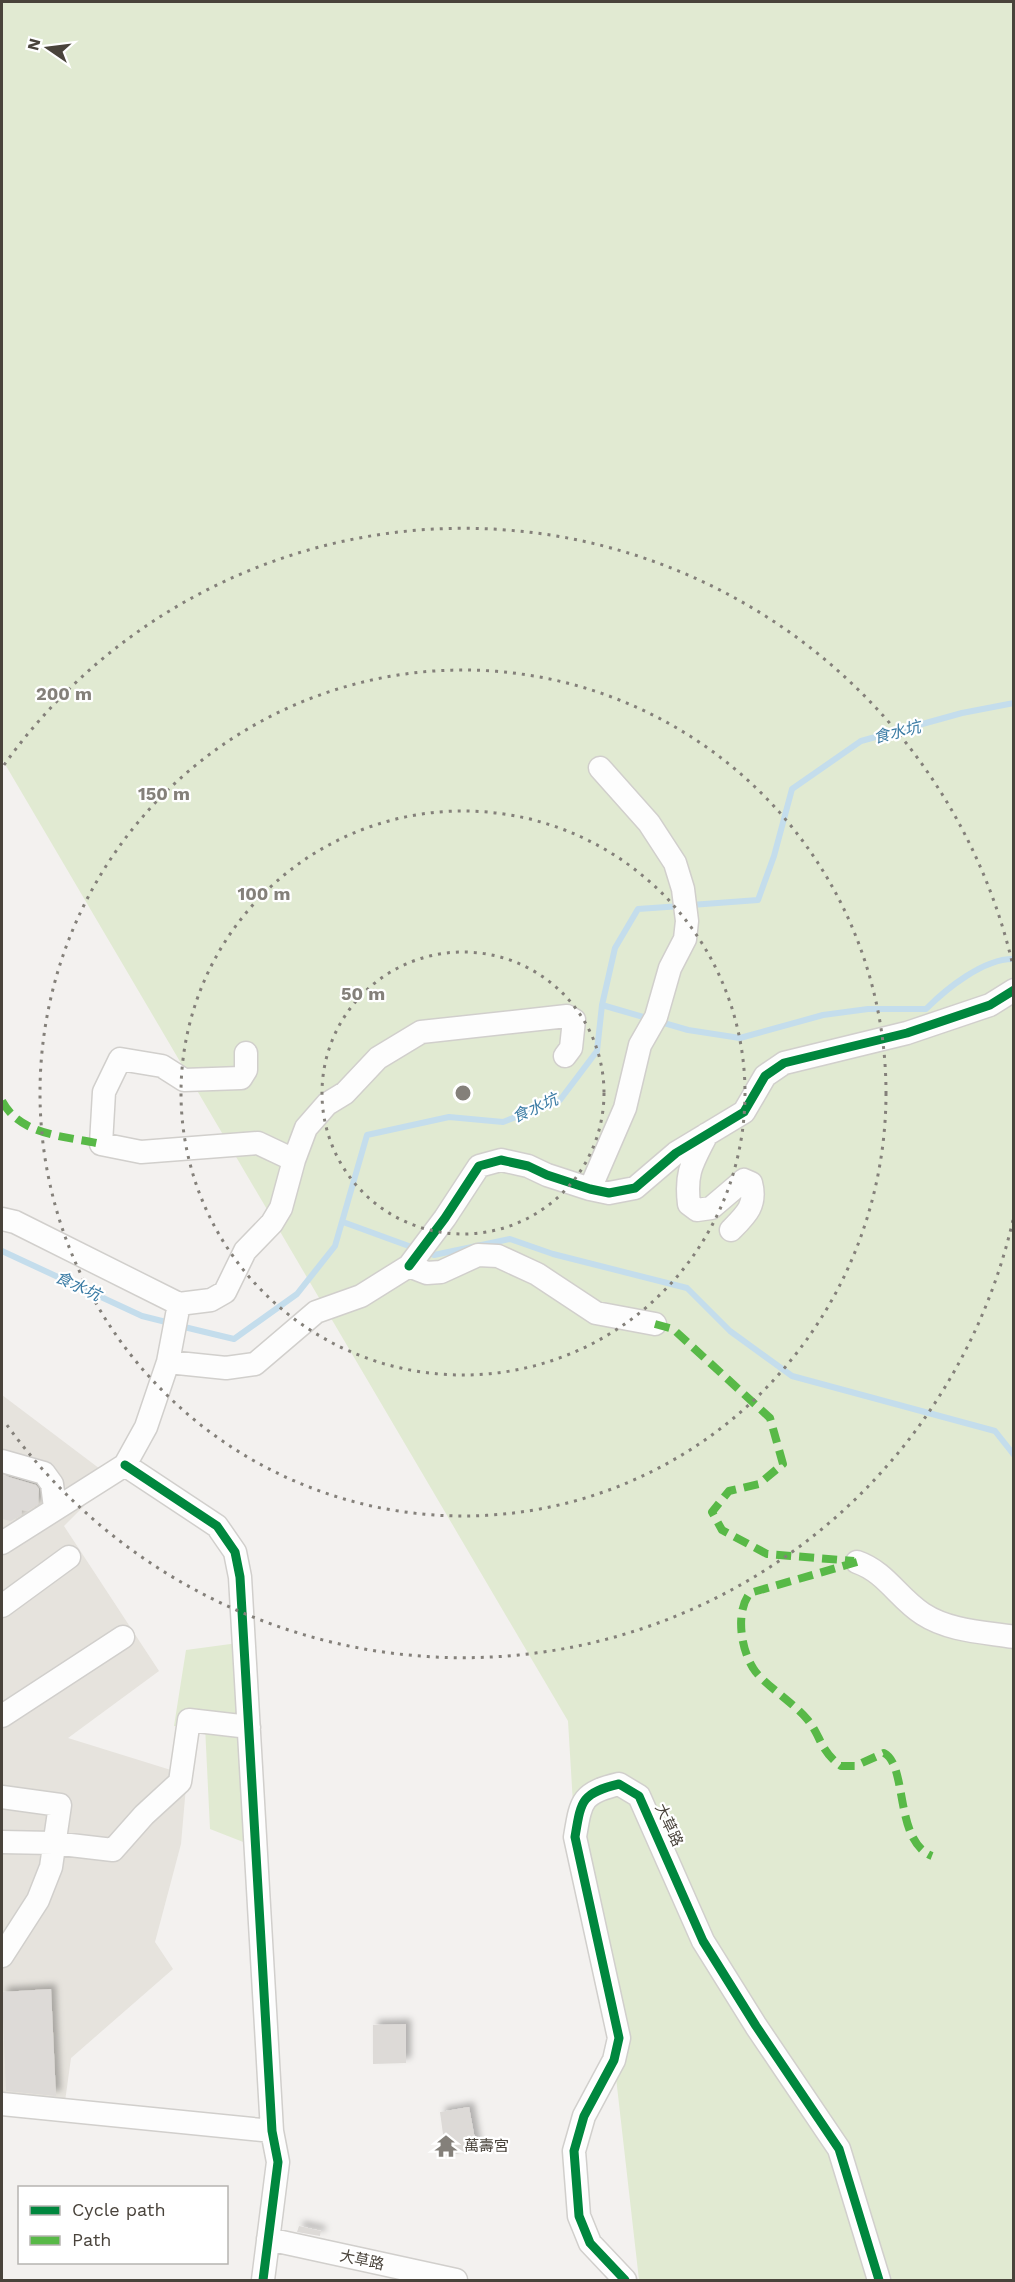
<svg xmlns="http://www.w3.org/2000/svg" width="1015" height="2282" font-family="'Work Sans','Noto Sans TC',sans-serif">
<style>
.residential{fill:#e6e3dd}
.green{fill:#e1ead2}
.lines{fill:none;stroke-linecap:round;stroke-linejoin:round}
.stream{stroke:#c4ddec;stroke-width:6}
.building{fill:#dddad7;filter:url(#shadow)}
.minor-casing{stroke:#d1cfcc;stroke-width:25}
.minor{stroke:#fdfdfd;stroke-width:22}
.quiet{stroke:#58b947;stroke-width:8;stroke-dasharray:15 8;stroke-linecap:butt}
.cycleway-casing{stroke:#fff;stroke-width:13}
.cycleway{stroke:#00873e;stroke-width:9}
.ring{fill:none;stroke:#84807a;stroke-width:3;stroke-dasharray:3 6}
.labels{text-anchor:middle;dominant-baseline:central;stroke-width:4.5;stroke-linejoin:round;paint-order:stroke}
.street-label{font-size:15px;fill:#49433b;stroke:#fff}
.poi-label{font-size:15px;fill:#49433b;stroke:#fff;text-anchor:start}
.water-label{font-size:16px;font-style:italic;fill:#3a7ba4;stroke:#fff}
.centre{fill:#84807a;stroke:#fff;stroke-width:3}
.ring-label{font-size:18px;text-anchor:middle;font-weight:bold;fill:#84807a;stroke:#fff;stroke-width:4.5;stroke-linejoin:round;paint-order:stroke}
</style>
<defs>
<filter id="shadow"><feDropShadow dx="5" dy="-5" stdDeviation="3" flood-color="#0004"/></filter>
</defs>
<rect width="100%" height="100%" fill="#f3f1ef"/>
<!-- residential -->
<path class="residential" d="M2,1395L112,1478L64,1526L159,1671L68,1738L187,1775L181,1844L155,1942L173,1969L71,2058L63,2116L2,2110Z"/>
<!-- green -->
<path class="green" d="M2,2H1013V2280H639L614,2060L575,1837L568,1721L2,759Z
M238,1643L256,1847L210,1829L205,1726H174L186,1650Z"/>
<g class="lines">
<!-- stream -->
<path class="stream" d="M691,905L758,900L774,856L792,789L861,741L962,713L1014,703
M602,1005L688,1030L740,1038L823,1015L868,1009H926C946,989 984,958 1014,959
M343,1222L417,1249
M2,1251L142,1316L170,1323
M427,1252L434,1255L510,1239L553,1254L687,1288L730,1331L792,1376L995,1431L1014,1455
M180,1326L234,1339L297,1294L335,1246L367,1135L449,1117L503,1122L560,1100L597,1051L602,1005L615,948L638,909L681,906"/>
</g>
<!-- building -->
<path class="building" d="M2,1475L36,1485L39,1489L38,1504L27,1511L22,1510L21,1515L11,1521L2,1519Z
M51,1989L56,2096L6,2091L2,1992Z
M406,2024V2063L373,2064V2025Z
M469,2107L477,2150L446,2156L440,2112Z
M299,2226L321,2231L320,2236L297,2232Z"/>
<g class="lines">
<!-- minor casing -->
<g class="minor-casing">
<path id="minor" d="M246,1053V1070L241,1078L184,1080L162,1066L120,1059L104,1092L101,1144L141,1152L258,1143L294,1160
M707,1134C693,1162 685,1171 689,1204L697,1210L711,1208L744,1180L751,1183C757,1205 746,1215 731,1230
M590,1189L625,1108L640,1045L656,1017L670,968L685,939L687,921L683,889L675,863L649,823L600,768
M2,1219L15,1222L179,1304L211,1300L225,1292L245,1251L272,1223L281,1208L294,1160L306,1128L327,1104L345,1093L378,1058L421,1032L567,1016L574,1020L571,1048L565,1056
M409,1266L445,1218L479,1166L501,1160L528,1166L547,1175L590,1189L609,1193L635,1188L676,1153L744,1112L765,1076L784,1063L907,1033L990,1005L1014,990
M168,1362L226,1368L255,1364L316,1312L361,1296L409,1266L427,1273L441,1272L478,1255L498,1256L537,1274L596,1313L655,1324
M2,1461L44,1473L52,1484L55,1508
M125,1465L217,1526L235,1552L240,1577L272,2131L278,2162L263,2280
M2,1543L125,1465L146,1427L168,1362L179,1304
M857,1562C886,1572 898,1598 923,1614C949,1631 983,1632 1014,1637
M2,1606L69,1557
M2,1716L123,1637
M2,1797L60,1805L51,1867L38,1900L2,1956
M2,1842L53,1843L113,1850L144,1815L180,1782L189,1720L249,1727
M2,2104L272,2131
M268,2239L456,2280
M625,2280L590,2243L579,2216L574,2151L584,2116L614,2060L619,2038L575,1837C581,1801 581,1793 619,1784L639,1796L703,1941L756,2026L839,2149L879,2280"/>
</g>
<!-- minor -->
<use href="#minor" class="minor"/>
<!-- quiet -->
<path class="quiet" d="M2,1101C21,1136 65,1136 101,1144
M655,1324L673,1329L770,1418L783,1464L759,1484L729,1491L712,1512L722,1530L767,1554L854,1561
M857,1562L750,1593C735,1612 741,1649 753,1668C762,1683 794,1703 807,1719C822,1737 819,1750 841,1766H855L884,1753C908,1765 894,1841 932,1856"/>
<!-- cycleway casing -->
<g class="cycleway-casing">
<path id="cycleway" d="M409,1266L445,1218L479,1166L501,1160L528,1166L547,1175L590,1189L609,1193L635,1188L676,1153L744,1112L765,1076L784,1063L907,1033L990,1005L1014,990
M125,1465L217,1526L235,1552L240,1577L272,2131L278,2162L263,2280
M625,2280L590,2243L579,2216L574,2151L584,2116L614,2060L619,2038L575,1837C581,1801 581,1793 619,1784L639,1796L703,1941L756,2026L839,2149L879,2280"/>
</g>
<!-- cycleway -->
<use href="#cycleway" class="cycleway"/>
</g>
<!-- distance rings -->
<g class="ring">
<circle cx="463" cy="1093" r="141"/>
<circle cx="463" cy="1093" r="282"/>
<circle cx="463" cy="1093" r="423"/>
<path d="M1013 1220A564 564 0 0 1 4 1421M4 765A564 564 0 0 1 1013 966"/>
</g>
<!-- icons -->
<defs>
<g id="temple-bare" transform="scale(1.8)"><path d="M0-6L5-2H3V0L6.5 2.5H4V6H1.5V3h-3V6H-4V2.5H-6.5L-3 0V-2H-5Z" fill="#84807a" stroke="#fff" stroke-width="2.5" paint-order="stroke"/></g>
</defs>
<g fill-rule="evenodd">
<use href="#temple-bare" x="446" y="2146"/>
</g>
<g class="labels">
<!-- street labels -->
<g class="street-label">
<text transform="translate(669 1825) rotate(65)">大草路</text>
<text transform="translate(362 2260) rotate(12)">大草路</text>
</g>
<!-- poi labels -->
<g class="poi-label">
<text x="464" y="2146">萬壽宮</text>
</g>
<!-- water labels -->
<g class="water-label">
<text transform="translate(897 732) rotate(-14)">食水坑</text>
<text transform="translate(535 1108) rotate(-24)">食水坑</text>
<text transform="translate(78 1286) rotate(25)">食水坑</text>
</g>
</g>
<circle cx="463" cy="1093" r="9" class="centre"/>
<g class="ring-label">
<text x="64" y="700">200 m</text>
<text x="164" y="800">150 m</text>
<text x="264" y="900">100 m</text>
<text x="363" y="1000">50 m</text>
</g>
<!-- border -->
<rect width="1015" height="2282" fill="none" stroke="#49433b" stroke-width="6"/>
<!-- legend -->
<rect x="18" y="2186" width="210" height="78" fill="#ffffff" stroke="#b6b4b1" stroke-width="1.5"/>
<rect x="30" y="2206" width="30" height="9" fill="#00873e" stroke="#b6b4b1" stroke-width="1.5"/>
<text x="72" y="2216" font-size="18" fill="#49433b">Cycle path</text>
<rect x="30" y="2236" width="30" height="9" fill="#58b947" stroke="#b6b4b1" stroke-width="1.5"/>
<text x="72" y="2246" font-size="18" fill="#49433b">Path</text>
<!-- north arrow -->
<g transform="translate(48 48) rotate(284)" stroke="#ffffff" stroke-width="4.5" paint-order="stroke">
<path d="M0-4.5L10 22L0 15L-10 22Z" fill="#49433b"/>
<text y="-9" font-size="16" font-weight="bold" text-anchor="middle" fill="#49433b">N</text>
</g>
</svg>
